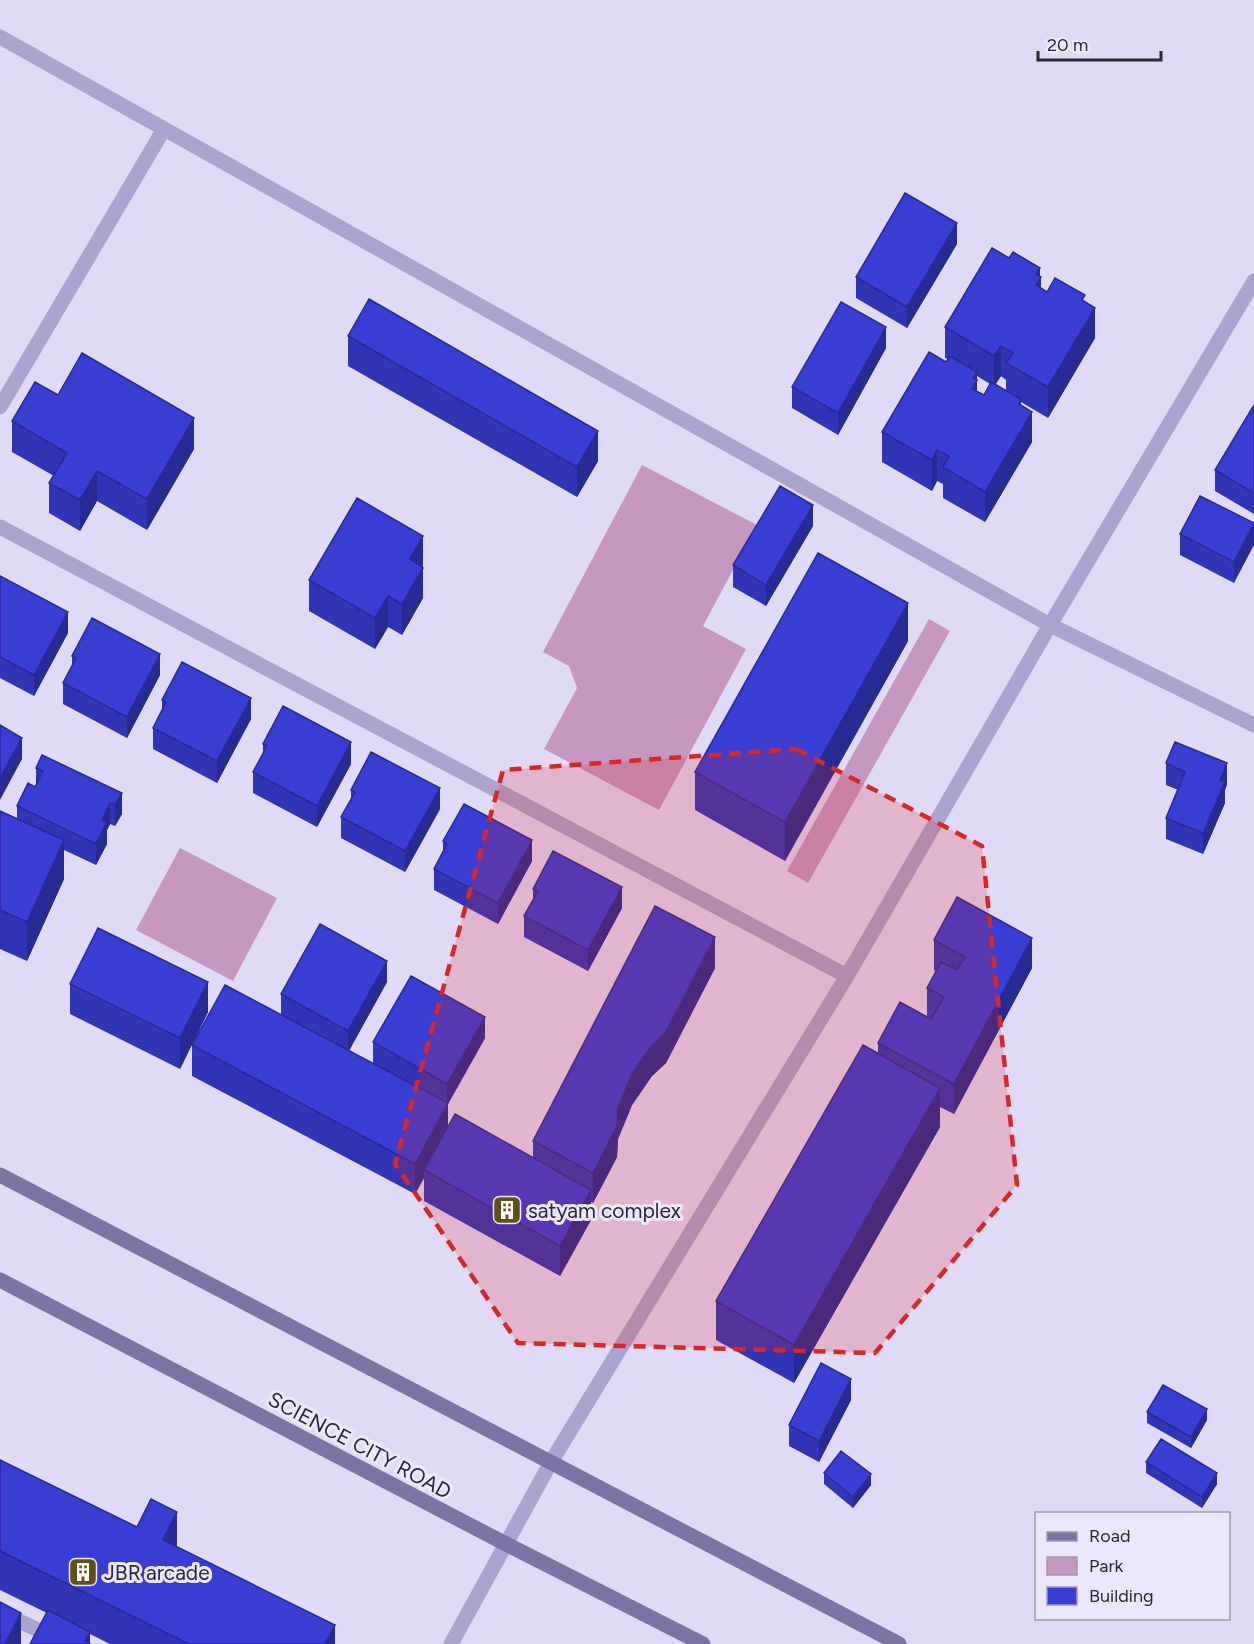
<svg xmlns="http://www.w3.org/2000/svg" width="1254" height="1644" font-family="Figtree,sans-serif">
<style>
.green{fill:#c598c2}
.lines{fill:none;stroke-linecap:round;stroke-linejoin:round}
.minor{stroke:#aca4ce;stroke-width:15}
.secondary{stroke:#7a75a2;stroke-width:15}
.wall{fill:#3134b5;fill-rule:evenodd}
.shaded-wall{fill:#282b94}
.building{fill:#393dd3;stroke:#282b94;stroke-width:1.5}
.marked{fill:#d62828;fill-opacity:0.2;stroke:#d62828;stroke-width:4.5;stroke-dasharray:12 8;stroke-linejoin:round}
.labels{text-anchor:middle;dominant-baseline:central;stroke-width:6;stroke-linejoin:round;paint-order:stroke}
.poi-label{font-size:21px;fill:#282739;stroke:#ede7fb;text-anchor:start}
.street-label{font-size:21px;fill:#282739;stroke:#ede7fb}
</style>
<rect width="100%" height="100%" fill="#e1daf4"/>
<!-- green -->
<path class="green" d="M642,465L757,525L703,626L746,649L659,810L544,749L577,688L569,666L543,652Z
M929,619L950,631L808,883L787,871Z
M180,848L277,898L233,981L136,930Z"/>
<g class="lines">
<!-- minor -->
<path class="minor" d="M0,37L1050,625L1254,725
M0,407L164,129
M0,527L847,976
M0,1612L68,1644
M451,1644L551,1462L847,976L1050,625L1254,281"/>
<!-- secondary -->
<path class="secondary" d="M0,1175L899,1644
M0,1280L506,1544L703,1644"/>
</g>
<!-- wall -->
<path class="wall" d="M957,244L907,328L856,298V277Z
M1040,276L1041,288L1047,292L1085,302L1095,338L1048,418L1021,402V406L1032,442L985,522L943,498V484L937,481L932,491L882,462V432L948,359L945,358V327ZM977,376L990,384L984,395L977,392ZM1001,376L1006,380V391L996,384Z
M348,336L598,461L577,497L348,366Z
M886,348L838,435L792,408V387Z
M58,395L194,449L147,530L97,501L80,531L49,513V483L54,476L12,452V421Z
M1254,405V514L1215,491V470Z
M1254,523L1234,583L1180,555V534Z
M813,526L766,606L733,587V565Z
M423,566V598L402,635L388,627L375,649L309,611V580Z
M0,576L68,633L34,696L0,678Z
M908,641L785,861L695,810V772Z
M72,656L160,675L127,738L63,704V683L72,665Z
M162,700L251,719L217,783L153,749V728L162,710Z
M263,744L351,764L317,827L253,793V772L263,754Z
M1166,763L1227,784L1225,790V803L1203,854L1166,839V818L1178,790L1166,785Z
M36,768L122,793V814L115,826L110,824L107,830V844L96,865L64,850V879L27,961L0,949V811L17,819V806L36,785Z
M351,790L440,809L405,872L341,838V817L351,800Z
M443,841L532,861L498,924L434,890V869L443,851Z
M533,889L622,908L588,971L524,937V916L533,899Z
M934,940L1032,968L954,1114L940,1107V1127L794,1383L716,1340V1301L878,1053V1043L927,1017V988L936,972L934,970Z
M715,968L666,1063L652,1076L632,1105L618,1139L617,1157L593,1203L591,1202V1220L560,1276L424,1201V1178L415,1194L192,1076V1045L281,1014V994L387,982L349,1051L373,1063V1042L485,1038L448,1104V1128L533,1157V1141Z
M70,984L208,1012L180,1069L70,1014Z
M851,1400L819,1462L789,1446V1425Z
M1147,1412L1207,1420L1191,1448L1147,1423Z
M0,1460L177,1547L335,1644H110L90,1634V1644L47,1613L0,1590Z
M1146,1462L1217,1484L1202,1508L1146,1473Z
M824,1473L871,1485L853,1508L824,1484Z"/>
<!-- shaded-wall -->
<path class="shaded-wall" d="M957,223V244L907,328V307Z
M1040,268V279L1041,277V307L1036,316V274Z
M1095,308V338L1048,418V387Z
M886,327V348L838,435V413Z
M1001,346V376L994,386V356Z
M977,372V411L972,420L973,378Z
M1021,399V430L1032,412V442L985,522V492Z
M194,418V449L147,530V499Z
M598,431V461L577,497V467Z
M937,450V481L932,491V460Z
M97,471V501L80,531V500Z
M813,505V526L766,606V585Z
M1254,524V545L1234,583V562Z
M423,536V566L410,590V559Z
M423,568V598L402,635V604Z
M388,596V627L375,649V618Z
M908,603V641L785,861V822Z
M68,612V633L34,696V675Z
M160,654V675L127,738V717Z
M251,698V719L217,783V761Z
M22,738V759L0,800V778Z
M351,742V764L317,827V806Z
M1227,763V784L1225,790V803L1203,854V833L1220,780Z
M440,788V809L405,872V851Z
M122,793V814L115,826V805Z
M110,803V824L107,830V844L96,865V844L102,820Z
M64,840V879L27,961V922Z
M532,840V861L498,924V903Z
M622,887V908L588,971V950Z
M715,937V968L666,1063L652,1076L632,1105L618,1139L617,1157L593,1203V1173L632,1074Z
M1032,938V968L954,1114V1084Z
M387,961V982L348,1052V1031Z
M208,982V1012L180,1069V1038Z
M485,1017V1038L448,1104V1134L424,1170V1178L415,1194V1164L447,1105V1084Z
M940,1088V1127L794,1383V1345Z
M591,1190V1220L560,1276V1246Z
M851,1379V1400L819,1462V1441Z
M1207,1409V1420L1191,1448V1437Z
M1217,1473V1484L1202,1508V1497Z
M871,1474V1485L853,1508V1497Z
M177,1512V1550L163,1540Z
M21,1613V1644H5Z
M335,1625V1644H325Z
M90,1632V1644L85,1641Z"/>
<!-- building -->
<path class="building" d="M905,193L957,223L907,307L856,277Z
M992,248L1009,258L1013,252L1040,268L1036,274L1041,277L1036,285L1047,292L1055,278L1085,295L1082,300L1095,308L1048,387L1006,363L1013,353L1001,346L994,356L945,327Z
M369,299L598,431L577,467L348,336Z
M841,302L886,327L838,413L792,387Z
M929,352L946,362L950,356L977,372L973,378L977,380L972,389L984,395L991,382L1021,399L1019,404L1032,412L985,492L943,467L949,456L937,450L932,460L882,432Z
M82,353L194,418L147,499L97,471L80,500L49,483L67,453L12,421L35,382L58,395Z
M1254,405V493L1215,470Z
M780,486L813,505L766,585L733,565Z
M1200,496L1254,523L1234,562L1180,534Z
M357,498L423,536L410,559L423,568L402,604L388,596L375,618L309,580Z
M818,553L908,603L785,822L695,772Z
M0,576L68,612L34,675L0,657Z
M92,618L160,654L127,717L63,683L76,658L72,656Z
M182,662L251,698L217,761L153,728L166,702L162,700Z
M283,706L351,742L317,806L253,772L267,746L263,744Z
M0,725L22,738L0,778Z
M1175,742L1227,763L1220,780L1225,782L1203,833L1166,818L1185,772L1166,763Z
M371,752L440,788L405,851L341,817L355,792L351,790Z
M42,755L122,793L115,805L110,803L102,820L107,822L96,844L17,806L28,783L35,787L43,771L36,768Z
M464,804L532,840L498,903L434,869L447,844L443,841Z
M0,811L64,840L27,922L0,910Z
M553,851L622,887L588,950L524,916L538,891L533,889Z
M957,897L1032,938L954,1084L878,1043L900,1002L931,1019L944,997L927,988L941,962L957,970L965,957L934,940Z
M655,906L715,937L666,1032L652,1045L632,1074L618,1108L617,1126L593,1173L533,1141Z
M320,924L387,961L348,1031L281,994Z
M98,928L208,982L180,1038L70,984Z
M411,976L485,1017L447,1084L373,1042Z
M225,985L448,1103L415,1164L192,1045Z
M863,1045L940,1088L794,1345L716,1301Z
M455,1114L591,1190L560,1246L424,1170Z
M821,1363L851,1379L819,1441L789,1425Z
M1163,1385L1207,1409L1191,1437L1147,1412Z
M1161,1439L1217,1473L1202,1497L1146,1462Z
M841,1451L871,1474L853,1497L824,1473Z
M0,1460L137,1527L151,1499L177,1512L163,1540L335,1625L325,1644H189L0,1551Z
M0,1602L21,1613L5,1644H0Z
M48,1610L90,1632L85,1641L90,1644H30Z"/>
<!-- marked area -->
<path class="marked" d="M796,749L982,846L1017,1185L875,1353L518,1343L395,1164L503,770Z"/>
<!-- icons -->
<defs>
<g id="building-square" transform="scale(1.5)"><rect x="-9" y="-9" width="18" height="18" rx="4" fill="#5f5018" stroke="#ede7fb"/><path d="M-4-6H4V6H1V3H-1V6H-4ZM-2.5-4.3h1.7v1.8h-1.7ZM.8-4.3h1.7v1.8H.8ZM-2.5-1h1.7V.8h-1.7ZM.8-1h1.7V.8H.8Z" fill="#fff"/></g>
</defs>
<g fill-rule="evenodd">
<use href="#building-square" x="507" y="1210"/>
<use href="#building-square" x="83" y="1572"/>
</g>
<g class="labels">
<!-- poi labels -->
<g class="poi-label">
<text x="528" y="1210">satyam complex</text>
<text x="104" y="1572">JBR arcade</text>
</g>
<!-- street labels -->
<g class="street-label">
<text transform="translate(360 1445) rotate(28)">SCIENCE CITY ROAD</text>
</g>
</g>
<!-- legend -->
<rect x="1035" y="1512" width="195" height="108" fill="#ede7fb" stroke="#9e9aad" stroke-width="1.5"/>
<rect x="1047" y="1532" width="30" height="9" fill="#7a75a2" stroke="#9e9aad" stroke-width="1.5"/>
<text x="1089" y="1542" font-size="18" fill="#282739">Road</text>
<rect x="1047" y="1557" width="30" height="18" fill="#c598c2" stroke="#9e9aad" stroke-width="1.5"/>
<text x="1089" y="1572" font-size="18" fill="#282739">Park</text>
<rect x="1047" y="1587" width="30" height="18" fill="#393dd3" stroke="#9e9aad" stroke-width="1.5"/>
<text x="1089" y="1602" font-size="18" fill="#282739">Building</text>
<!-- scale -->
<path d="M1038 51v9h123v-9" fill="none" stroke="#282739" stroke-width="3"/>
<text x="1047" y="51" font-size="18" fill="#282739" stroke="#ede7fb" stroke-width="4.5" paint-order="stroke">20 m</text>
</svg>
